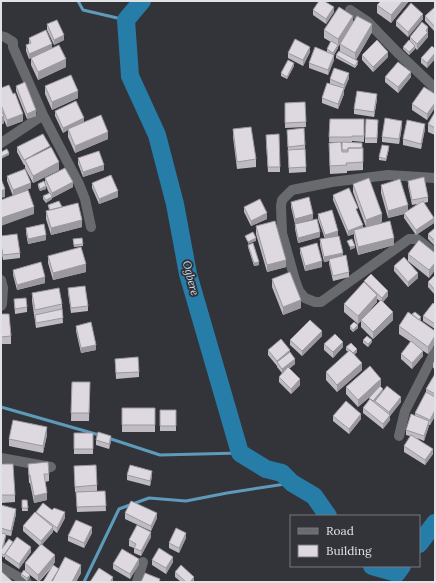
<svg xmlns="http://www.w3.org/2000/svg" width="436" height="583" font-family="Lora,serif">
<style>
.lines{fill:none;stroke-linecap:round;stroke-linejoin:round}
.stream{stroke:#5e9bbb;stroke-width:3}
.river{stroke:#267da8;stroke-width:18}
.street{stroke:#686a6d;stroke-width:10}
.wall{fill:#bfbbc2;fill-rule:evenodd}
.shaded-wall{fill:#9b989e}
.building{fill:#ded9e1;stroke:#9b989e}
.labels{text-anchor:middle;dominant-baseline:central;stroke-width:4;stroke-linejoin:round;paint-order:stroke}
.water-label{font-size:11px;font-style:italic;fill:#cae1f0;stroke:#33333a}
</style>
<rect width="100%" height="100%" fill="#33333a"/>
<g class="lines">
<!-- stream -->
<path class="stream" d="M78,1L83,10L126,20
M1,407L99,435
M108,438L160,455L240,453
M84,582L119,509L149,498L186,501L227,493L292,483"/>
<!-- river -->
<path class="river" d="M142,1L126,20L130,76L157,135L175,204L188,274L240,453L266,469L282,473L292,483L314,496L328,516
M419,544L435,523
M372,566L397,573L402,566"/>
<!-- street -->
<path class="street" d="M350,10L368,22L397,52L435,88
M1,36L5,37L13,42V47L43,115L79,184L85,199L91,227
M1,143L43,115
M435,178L388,175L332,182L292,190L282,200L281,206L282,233L295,280L299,291L305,298L315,302H321L409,239H417L431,250L435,254
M1,280L3,288L2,304L1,306
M399,436L405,411L435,352
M1,458L51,467
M1,567L27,582
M137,582L143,562"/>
</g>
<!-- wall -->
<path class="wall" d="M409,1L391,23L377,13V5Z
M435,7V32L425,21V16Z
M313,10L334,12L326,24L313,15Z
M423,19L408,37L396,26V21Z
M353,23L372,32L356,60L358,64L355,68L336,58V55L340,52V44L345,37L338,47V48L334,55V60L328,75L309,68V63L329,53L327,52V49L331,42L324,38V30Z
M47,24L64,40L54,45L47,30Z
M428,32V37L417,50L415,48V49L409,55L403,49V47L410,41V37Z
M29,38L52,48L66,67L38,80L31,65V58L29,59L26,51V45L29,44Z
M435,49V59L427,68L421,63V58Z
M310,52L303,66L288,58V53Z
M362,55L388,57L373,72L362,60Z
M294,66L287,79L281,76V73Z
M385,77H411L398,93L385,82Z
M349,78L344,90V94L338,109L322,103V98L330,83V79Z
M16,86L36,116L27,119L16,91Z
M45,86L78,98L52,110L45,94Z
M1,88L23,121L7,127L4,120V123L1,125Z
M435,94L427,120L412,110V104Z
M377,99L374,117L354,114V109Z
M305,102L306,127L285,128V103Z
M55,111L84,122L108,139L75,153L68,137V130L63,133L55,116Z
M435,112V135L428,132V124Z
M330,119H364V142L352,141V143L363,148V170L347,171V173L330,174L329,150L338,142H329ZM341,142H346H342V152Z
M378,125L377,143H365V138Z
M402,126L399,144L382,142V137Z
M233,129L256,159V167L237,169L233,137Z
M425,129L421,149L403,145V139Z
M287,130L305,145L306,172L289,173Z
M266,140L280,167V172H268Z
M17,147L59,170L33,183L25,168V165H24L17,152Z
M389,149L386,161L379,160V157Z
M78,158L104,170L83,177L78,164Z
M7,176L31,188L13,196L7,181Z
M45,178L73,187L52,198V199L46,203L43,199V196L49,193L46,186V189L40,191L38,187V184L45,183Z
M408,181L428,197V202L424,203L434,223L416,235L404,218V214L388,218L381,193V185L408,211L417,204L412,205L408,186Z
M92,183L118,197L99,204L92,188Z
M353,184L382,222L372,226L394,245L358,255L354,238V234L348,236L333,200V195L358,214L363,228L366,227L353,192Z
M435,192V204L434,203V198Z
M291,202L313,219L295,224L291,207Z
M48,205L62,207L82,227L51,235L46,219V211L49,210Z
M244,207L267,219L251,226L244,212Z
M318,214L338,236L343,256L349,272V277L333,281L329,264V261L324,262L320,245V239H325L318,219Z
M295,224L320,237L298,243L295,229Z
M256,226L286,267L267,272L256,234Z
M26,228L46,240L28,244L26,233Z
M435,228V246L428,239V234Z
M1,236L20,253V258L3,260L1,250Z
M73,239L83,244V246L74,247Z
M248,245L259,265L254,266L248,247Z
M300,248L322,267L305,271L300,253Z
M435,253V270L429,278L408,261V254Z
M48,256L86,272L53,280L48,263Z
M394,266L418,278L408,287L394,271Z
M13,270L45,283L17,290L13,275Z
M435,275V295L428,287V282Z
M272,279L301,308L283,315L272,287Z
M364,281L388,296L383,302L393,320L373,339L361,327V321L358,324L344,312V304L364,283ZM377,299L380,301L367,313L377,302Z
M68,288L88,306V311L71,313L68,293Z
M32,293L62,304L63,323L36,328L32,301Z
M14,299L27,307V312L15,314Z
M435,305V329L423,321V316Z
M1,314L11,336V344H1Z
M412,314L421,319L420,321L435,331V344L428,354L420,349L423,356L412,369L401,359V354L411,342L399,334V326L412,315Z
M76,326L96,350L81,353L76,331Z
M350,326L358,328L353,332L350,329Z
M322,336L302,356L290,345V340Z
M363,340L372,342L368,347L363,343Z
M324,344L343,347L333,358L324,350Z
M346,347L357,352L354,355L362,370L337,392L326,380V372L348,352L346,350Z
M268,350L290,352L295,364L289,369L300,385L291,394L279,382V377L282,373L277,367V366L268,355Z
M115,359L139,372V377L116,379Z
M435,360V369L433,368V363Z
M435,374V416L430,425H429L424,441L417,438L433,454L425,465L404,452V446L410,436L406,435V430L415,416V413L426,392V389Z
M72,382H90L89,421H71Z
M346,387H381L383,391L401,402L390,416V420L383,429L363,413V408L369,400V398L371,396L358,407L346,394Z
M122,408H155V432H122Z
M160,410H176V431H160Z
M333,416L361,419L349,434L333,421Z
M74,433H93V454H74Z
M47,435L43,453L9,446V439Z
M96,440L111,441L109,449L96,445Z
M1,464L15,495V502L1,503Z
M28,464L49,474V481L45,482L47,500L34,503L30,483H29Z
M74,466L97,485V491L75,492Z
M127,475L152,476L150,486L127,480Z
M105,491L106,511L77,512L76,492Z
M22,500H27L28,511H22Z
M1,505L16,514L11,536L6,535L4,546L13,542L31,552L19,569L5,559V556L4,558L1,555V550L2,548H1Z
M52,510L65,518L57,533L53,530V532L42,544L55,562L53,565L59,569L81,573L76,582L53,566L39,582L30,575V577L27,581L21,576V574L25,571V563L40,546L23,531V526L36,513V512Z
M125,513L157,518L151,531L125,519Z
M92,533L84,548L68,541V536Z
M151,537L141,556L134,553V548L129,546V540Z
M186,538L179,553L169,548V543Z
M152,560L173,562L166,574L152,565Z
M113,564H139L130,579L113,569Z
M175,572L194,582H181L175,577Z"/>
<!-- shaded-wall -->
<path class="shaded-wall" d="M403,1H409L391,23V15Z
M334,7V12L326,24V19Z
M423,14V19L408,37V32Z
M353,16V24L338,47V39Z
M1,18H2V26H1Z
M372,24V32L355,61V53Z
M428,27V37L417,50V44Z
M64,35V40L54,45V40Z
M52,44V49L29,59V54Z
M338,45V48L333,55V53Z
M415,46V49L409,55V52Z
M310,47V52L303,66V60Z
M388,52V57L373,72V67Z
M435,53V59L427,68V63Z
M334,55V60L328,75V70Z
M66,59V67L38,80V72Z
M294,63V66L287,79V77Z
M411,72V77L398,93V87Z
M349,73V78L344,90V85Z
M344,88V94L338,109V104Z
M78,91V98L52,110V102Z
M377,94V99L374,117V112Z
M435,103V108L427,120V114Z
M36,110V116L27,119V114Z
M23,114V121L7,127V120Z
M4,116V123L1,125V117Z
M84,118V123L68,129V130L63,133V128Z
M402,121V126L399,144V139Z
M425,124V129L421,149V144Z
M108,132V139L75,153V146Z
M9,153V155L1,159V157Z
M59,162V170L33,183V176Z
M104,165V170L83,177V172Z
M73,182V187L52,198V193Z
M31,183V188L13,196V190Z
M46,186V189L40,191V189Z
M5,189V197L1,198V191Z
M118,191V197L99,204V199Z
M52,197V199L46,203V200Z
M408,205V213L388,218V211Z
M34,207V214L1,226V218Z
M267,213V219L251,226V221Z
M313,214V219L295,224V219Z
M382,214V222L366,228V220Z
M434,218V223L416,235V230Z
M82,220V227L51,235V228Z
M363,225V230H354V234L348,236V231Z
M338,231V236L325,240V235Z
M320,232V237L298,243V238Z
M46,235V240L28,244V239Z
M256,238V241L248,244V242Z
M394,238V245L358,255V247Z
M355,246V248L350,250V247Z
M343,253V258L329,259V261L324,262V257Z
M286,260V267L267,272V265Z
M322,261V267L305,271V266Z
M259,262V265L254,266V263Z
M435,263V270L429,278V270Z
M86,264V272L53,280V273Z
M418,273V278L408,287V282Z
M45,277V283L17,290V285Z
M388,291V296L382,303V298Z
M377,295V302L358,324V316Z
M301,300V308L283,315V307Z
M393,312V320L373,339V332Z
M358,325V328L353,332V330Z
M322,331V336L302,356V351Z
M435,336V344L428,354V347Z
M372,340V342L368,347V344Z
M343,342V347L333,358V352Z
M96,345V350L81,353V348Z
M357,349V352L352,356V354Z
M290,350V356L277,362V366V361Z
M423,351V356L412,369V363Z
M295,359V364L282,374V369Z
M362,363V370L337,392V385Z
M300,379V385L291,394V389Z
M381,379V387L358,407V400Z
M383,389V392L372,404V401Z
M401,397V402L390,416V420L383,429V424L389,416V412Z
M435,410V416L430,425V420Z
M361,414V419L349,434V429Z
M429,421V426L424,441V436Z
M47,427V435L43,453V446Z
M111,436V441L109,449V444Z
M433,449V454L425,465V460Z
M152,471V476L150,486V481Z
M47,493V500L34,503V496Z
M16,509V514L11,536V531Z
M65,512V518L57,533V528Z
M157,513V518L151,531V526Z
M53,527V532L41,546V541Z
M92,527V533L84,548V543Z
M151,532V537L141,556V551Z
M186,533V538L179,553V548Z
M31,547V552L19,569V564Z
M55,555V562L38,582V575Z
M173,557V562L166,574V568Z
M139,559V564L130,579V574Z
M81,565V573L76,582H72Z
M30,575V577L27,581V578Z
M113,577V582H110Z
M194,577V582H190Z"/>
<!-- building -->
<path class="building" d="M319,1H324L334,7L326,19L313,10Z
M381,1H403L391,15L377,5Z
M411,3L423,14L408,32L396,21Z
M339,7L353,16L338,39L324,30Z
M435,7V27L425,16Z
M357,16L372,24L355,53L340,44Z
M57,20L64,35L54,40L47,24Z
M422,22L428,27L426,31L428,32L417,44L410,37Z
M46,30L52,44L29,54L26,45L31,43L29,38Z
M295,39L310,47L303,60L288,53Z
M377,40L388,52L373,67L362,55Z
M409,40L415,46L409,52L403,47Z
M331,41L338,45L333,53L327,49Z
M59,45L66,59L38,72L31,58Z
M432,46L435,49V53L427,63L421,58Z
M315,47L334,55L328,70L309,63Z
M339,51L358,61L355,66L336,55Z
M288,60L294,63L287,77L281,73Z
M398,62L411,72L398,87L385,77Z
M334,68L349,73L344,85L330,79Z
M71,75L78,91L52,102L45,86Z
M25,82L36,110L27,114L16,86Z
M327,83L344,88L338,104L322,98Z
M9,85L13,94L15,93L23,114L7,120L1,105V88Z
M424,87L435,94V103L427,114L412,104Z
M357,91L377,94L374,112L354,109Z
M76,101L84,118L63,128L55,111Z
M305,102L306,122L285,123V103Z
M1,110L4,116L1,117Z
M435,112V128L428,124Z
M101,115L108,132L75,146L68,129Z
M385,118L402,121L399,139L382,137Z
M330,119H364V136H352V137H329Z
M366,119L378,120L377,138H365Z
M407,120L425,124L421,144L403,139Z
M251,127L256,159L237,162L233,129Z
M304,128L305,145L288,147L287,130Z
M43,134L50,146L24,160L17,147Z
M279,134L280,167H268L266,135Z
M341,142L342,152H348V148H363V162L346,163L347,165L330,166L329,143Z
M342,142L362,143V148H348V150H342Z
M382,145L389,146L386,159L379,157Z
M51,147L59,162L33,176L25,160Z
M7,149L9,153L1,157V152Z
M305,149L306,167L289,168L288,150Z
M99,151L104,165L83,172L78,158Z
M65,168L73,182L52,193L45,178Z
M25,169L31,183L13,190L7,176Z
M111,175L118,191L99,199L92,183Z
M424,177L428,197L412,200L408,181Z
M369,178L382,214L366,220L353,184Z
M1,179L5,189L1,191Z
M400,179L408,205L388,211L381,185Z
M44,181L46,186L40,189L38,184Z
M349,188L358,208L356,209L363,225L348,231L333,195Z
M28,190L34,207L1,218V200Z
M50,193L52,197L46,200L43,196Z
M309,197L313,214L295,219L291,202Z
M260,199L267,213L251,221L244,207Z
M59,201L62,207L50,210L48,205Z
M423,201L434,218L416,230L404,213Z
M78,203L82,220L51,228L46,211Z
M332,210L338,231L325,235L318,214Z
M317,219L320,232L298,238L295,224Z
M275,221L286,260L267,265L256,226Z
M390,221L394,238L358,247L354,230Z
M44,224L46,235L28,239L26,228Z
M435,228V241L428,234Z
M253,232L256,238L248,242L245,236Z
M17,234L20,253L3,255L1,245V236Z
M339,236L343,253L324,257L320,239Z
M82,238L83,244L74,245L73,239Z
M352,239L355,246L350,247L347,241Z
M419,240L435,253V263L429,270L408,254Z
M253,243L259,262L254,263L248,245Z
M317,243L322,261L305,266L300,248Z
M81,247L86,264L53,273L48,256Z
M346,255L349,272L333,276L329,259Z
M404,257L418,273L408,282L394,266Z
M41,262L45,277L17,285L13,270Z
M290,272L301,300L283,307L272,279Z
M371,274L388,291L382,298L364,281Z
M435,275V290L428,282Z
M364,282L377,295L358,316L344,304Z
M85,286L88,306L71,308L68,288Z
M59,288L62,304L35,310L32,293Z
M26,298L27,307L15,309L14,299Z
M381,300L393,312L373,332L361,320Z
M433,303L435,305V324L423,316Z
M62,309L63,318L36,323L35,315Z
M408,312L435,331V336L428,347L399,326Z
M415,312L421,317L419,320L412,314Z
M1,314H9L11,336L1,337Z
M310,320L322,331L302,351L290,340Z
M91,322L96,345L81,348L76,326Z
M354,322L358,325L353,330L350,326Z
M335,334L343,342L333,352L324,344Z
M367,336L372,340L368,344L363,340Z
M281,339L290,350L277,361L268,350Z
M411,341L423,351L412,363L401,354Z
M351,343L357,349L353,353L346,347Z
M350,350L362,363L337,385L326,372Z
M290,352L295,359L282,369L277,362Z
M138,357L139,372L116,373L115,359Z
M370,366L381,379L358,400L346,387Z
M288,367L300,379L291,389L279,377Z
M435,374V394L426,389Z
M72,382H90L89,413H71Z
M380,386L383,389L373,401L369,398Z
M387,386L401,397L389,412L375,401Z
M426,392L435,397V410L430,420L415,413Z
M370,399L390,415L383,424L363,408Z
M346,401L361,414L349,429L333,416Z
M122,408H155V425H122Z
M160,410H176V426H160Z
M411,414L429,421L424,436L406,430Z
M13,420L47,427L43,446L9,439Z
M98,432L111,436L109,444L96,440Z
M74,433H93V449H74Z
M411,435L433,449L425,460L404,446Z
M48,462L49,474H44L47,493L34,496L30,475H29L28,464Z
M1,464H13L15,495H1Z
M96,465L97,485L75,487L74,466Z
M130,465L152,471L150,481L127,475Z
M105,491L106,506L77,507L76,492Z
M22,500H27L28,508H22Z
M131,501L157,513L151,526L125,513Z
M43,503L52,510L54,508L65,512L57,528L36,512Z
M1,505L16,509L11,531L1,528Z
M35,512L53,527L41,541L23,526Z
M76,520L92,527L84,543L68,536Z
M137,525L151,532L141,551L134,548L136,544L129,540Z
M176,528L186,533L179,548L169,543Z
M1,533L6,534L3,546L1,545Z
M17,537L31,547L19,564L5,554Z
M9,539L13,542L4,555L1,553V550Z
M41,544L55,555L38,575L25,563Z
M159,548L173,557L166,568L152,560Z
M122,549L139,559L130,574L113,564Z
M65,557L81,565L72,582H52Z
M53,565L59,569L51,582H43Z
M181,565L194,577L190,582H186L175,572Z
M99,568L113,577L110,582H90Z
M24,570L30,575L27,578L21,574Z
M1,571L13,582H1Z
M145,573L160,579L159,582H141Z"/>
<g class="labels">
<!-- water labels -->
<g class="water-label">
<text transform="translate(191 278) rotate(76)">Ogbere</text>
</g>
</g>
<!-- border -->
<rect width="436" height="583" fill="none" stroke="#e1e2e6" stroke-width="4"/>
<!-- legend -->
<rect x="290" y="515" width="130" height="52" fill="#33333a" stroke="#79797f"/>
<rect x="298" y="528" width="20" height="6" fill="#686a6d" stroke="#79797f"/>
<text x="326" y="535" font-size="12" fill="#e1e2e6">Road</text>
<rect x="298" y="545" width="20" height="12" fill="#ded9e1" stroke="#79797f"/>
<text x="326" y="555" font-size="12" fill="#e1e2e6">Building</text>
</svg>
